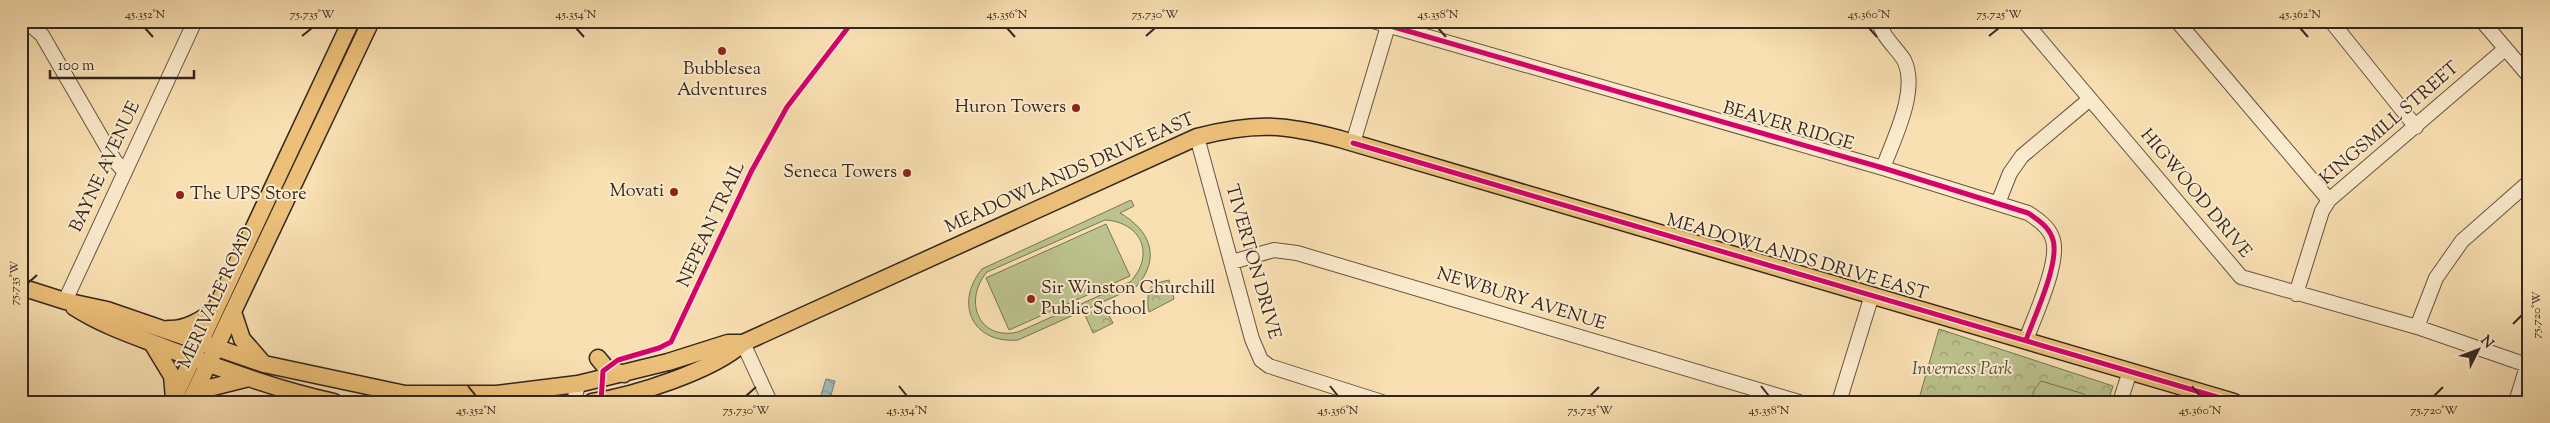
<svg xmlns="http://www.w3.org/2000/svg" width="2550" height="423" font-family="'Sorts Mill Goudy',serif">
<style>
.park{fill:url(#park-crowns);stroke:#787456}
.garden{fill:#bcc28d;stroke:#787456;fill-rule:evenodd}
.water{fill:url(#water-waves);stroke:#767f7a}
.lines{fill:none;stroke-linecap:round;stroke-linejoin:round}
.minor-casing{stroke:#665444;stroke-width:16}
.major-casing{stroke:#35261f;stroke-width:19}
.minor{stroke:#fbebcd;stroke-width:14}
.major{stroke:#ecc079;stroke-width:16}
.cycleway-casing{stroke:#fbebcd;stroke-width:8}
.cycleway{stroke:#d6006c;stroke-width:5}
.ticks{fill:none;stroke:#35261f;stroke-width:2}
.poi-dot{fill:#8f2418;stroke:#fbebcd;stroke-width:2}
.labels{text-anchor:middle;dominant-baseline:central;stroke-width:4;stroke-linejoin:round;paint-order:stroke}
.poi-label{font-size:18px;fill:#35261f;stroke:#fbebcd;text-anchor:end}
.street-label{font-size:18px;fill:#35261f;stroke:#fbebcd}
.park-label{font-size:18px;font-style:italic;fill:#574d3a;stroke:#fbebcd}
.neatline{fill:none;stroke:#35261f;stroke-width:2}
.ticks-label{font-size:12px;text-anchor:middle;fill:#35261f}
</style>
<defs>
<pattern id="park-crowns" width="20" height="18" patternUnits="userSpaceOnUse" patternTransform="scale(1.25)"><rect width="20" height="18" fill="#bcc28d"/><path d="M2 6a3 3 0 1 1 6 0M12 15a3 3 0 1 1 6 0" fill="none" stroke="#9a9d73"/></pattern>
<pattern id="water-waves" width="16" height="10" patternUnits="userSpaceOnUse" patternTransform="scale(1.25)"><rect width="16" height="10" fill="#a2bbb7"/><path d="M0 5q4-4 8 0t8 0" fill="none" stroke="#859894"/></pattern>
</defs>
<rect width="100%" height="100%" fill="#f9e0b2"/>
<filter id="stains"><feTurbulence type="fractalNoise" baseFrequency=".004" numOctaves="4"/><feColorMatrix values="0 0 0 0 .2 0 0 0 0 .09 0 0 0 0 .02 0 0 0 .5 -.17"/></filter>
<radialGradient id="worn" r=".72"><stop offset=".6" stop-color="#630" stop-opacity="0"/><stop offset="1" stop-color="#630" stop-opacity=".3"/></radialGradient>
<!-- park -->
<path class="park" d="M1169,280L1174,299L1149,312C1147,302 1147,293 1153,284Z
M1104,306L1113,323L1093,333L1085,315Z
M1939,329L2113,386L2108,402H1918Z"/>
<!-- garden -->
<path class="garden" d="M1131,200L1134,206L1120,213C1150,230 1162,258 1136,287L1018,340C972,344 954,303 982,269ZM1105,220C1141,222 1156,255 1130,282L1018,332C978,341 963,300 987,272Z
M1106,224L1130,276L1009,330L986,278Z
M2041,381L2084,394L2086,397L2085,402H2031L2034,390Z"/>
<!-- water -->
<path class="water" d="M826,379L835,381L830,399L821,395Z"/>
<g class="lines">
<!-- minor casing -->
<g class="minor-casing">
<path id="minor" d="M26,21L42,35L115,161L125,172
M1373,21L1883,168L2028,213C2037,219 2048,226 2052,237C2062,259 2034,317 2026,340
M1785,21H1791
M1879,21C1882,37 1896,47 1904,60C1919,90 1894,138 1883,168
M2024,21L2241,277L2417,327L2527,365
M2177,21L2329,200
M2331,21L2416,127
M2482,21L2529,76
M1197,137L1252,339L1261,360L1269,366L1382,402
M1353,143L1388,26
M1998,203L2010,173L2022,156L2090,99
M1232,262L1274,250L1297,253L1799,402
M2296,294L2322,211L2329,200L2505,49
M65,301L195,21
M2417,327L2436,278L2462,241L2529,182
M743,343L770,402
M574,402L578,384
M1839,402L1872,295
M2120,402L2130,371
M2516,402L2529,360"/>
</g>
<!-- major casing -->
<g class="major-casing">
<path id="major" d="M21,287L65,301L107,310L264,364L405,394H497L578,384L668,362L728,343H743
M74,307C105,327 138,337 171,350C225,370 278,390 334,402
M233,312L242,339L262,362
M168,329C185,330 203,320 215,309
M152,343L172,376L174,398
M598,358L607,369L624,374
M191,399L209,388L249,378
M172,402L351,21
M190,402L371,21
M592,402C633,396 713,371 743,343L1197,137C1254,122 1284,124 1340,139L2234,402"/>
</g>
<!-- minor -->
<use href="#minor" class="minor"/>
<!-- major -->
<use href="#major" class="major"/>
<!-- cycleway casing -->
<g class="cycleway-casing">
<path id="cycleway" d="M1373,21L1883,168L2028,213C2037,219 2048,226 2052,237C2062,259 2034,317 2026,340
M1353,143L2234,402
M601,402L603,371L618,360L659,348L671,342L751,172L787,107L853,21"/>
</g>
<!-- cycleway -->
<use href="#cycleway" class="cycleway"/>
</g>
<!-- ticks -->
<path class="ticks" d="M145,28L153,37M576,28L584,37M1007,28L1015,37M1438,28L1446,37M1869,28L1877,37M2300,28L2308,37M302,36L312,28M1146,36L1155,28M1989,36L1999,28M28,283L37,275M2513,324L2522,315M468,386L476,396M899,386L907,396M1330,386L1338,396M1761,386L1769,396M2192,386L2200,396M746,396L756,387M1590,396L1599,387M2434,396L2443,387"/>
<!-- markers -->
<g class="poi-dot">
<circle cx="722" cy="51" r="5"/>
<circle cx="1076" cy="108" r="5"/>
<circle cx="907" cy="173" r="5"/>
<circle cx="674" cy="192" r="5"/>
<circle cx="180" cy="195" r="5"/>
<circle cx="1031" cy="299" r="5"/>
</g>
<g class="labels">
<!-- poi labels -->
<g class="poi-label">
<text x="722" y="70" text-anchor="middle">Bubblesea<tspan x="722" dy="21">Adventures</tspan></text>
<text x="1066" y="108">Huron Towers</text>
<text x="897" y="173">Seneca Towers</text>
<text x="664" y="192">Movati</text>
<text x="190" y="195" text-anchor="start">The UPS Store</text>
<text x="1041" y="289" text-anchor="start">Sir Winston Churchill<tspan x="1041" dy="21">Public School</tspan></text>
</g>
<!-- street labels -->
<g class="street-label">
<text transform="translate(2390 124) rotate(-41)">KINGSMILL STREET</text>
<text transform="translate(1788 127) rotate(16)">BEAVER RIDGE</text>
<text transform="translate(106 167) rotate(-65)">BAYNE AVENUE</text>
<text transform="translate(1070 174) rotate(-24)">MEADOWLANDS DRIVE EAST</text>
<text transform="translate(2195 194) rotate(50)">HIGWOOD DRIVE</text>
<text transform="translate(712 225) rotate(-65)">NEPEAN TRAIL</text>
<text transform="translate(1797 258) rotate(16)">MEADOWLANDS DRIVE EAST</text>
<text transform="translate(1252 262) rotate(74)">TIVERTON DRIVE</text>
<text transform="translate(217 298) rotate(-65)">MERIVALE ROAD</text>
<text transform="translate(1521 300) rotate(17)">NEWBURY AVENUE</text>
</g>
<!-- park labels -->
<g class="park-label">
<text x="1962" y="370">Inverness Park</text>
</g>
</g>
<!-- margin -->
<rect width="2550" height="423" fill="none" stroke="#f9e0b2" stroke-width="55"/>
<!-- north arrow -->
<g transform="translate(2478 350) rotate(48)" stroke="#fbebcd" stroke-width="4" paint-order="stroke">
<path d="M0-4L9 19L0 12L-9 19Z" fill="#35261f"/>
<text y="-8" font-size="14" font-weight="bold" text-anchor="middle" fill="#35261f">N</text>
</g>
<!-- scale -->
<path d="M50 70v8h144v-8" fill="none" stroke="#35261f" stroke-width="2.5"/>
<text x="58" y="70" font-size="15" fill="#35261f" stroke="#fbebcd" stroke-width="4" paint-order="stroke">100 m</text>
<rect x="28" y="28" width="2494" height="368" class="neatline"/>
<g class="ticks-label">
<text x="145" y="18">45.352°N</text>
<text x="312" y="18">75.735°W</text>
<text x="576" y="18">45.354°N</text>
<text x="1007" y="18">45.356°N</text>
<text x="1155" y="18">75.730°W</text>
<text x="1438" y="18">45.358°N</text>
<text x="1869" y="18">45.360°N</text>
<text x="1999" y="18">75.725°W</text>
<text x="2300" y="18">45.362°N</text>
<text transform="translate(14 283) rotate(-90)" y="4">75.735°W</text>
<text transform="translate(2536 315) rotate(-90)" y="4">75.720°W</text>
<text x="476" y="414">45.352°N</text>
<text x="746" y="414">75.730°W</text>
<text x="907" y="414">45.354°N</text>
<text x="1338" y="414">45.356°N</text>
<text x="1590" y="414">75.725°W</text>
<text x="1769" y="414">45.358°N</text>
<text x="2200" y="414">45.360°N</text>
<text x="2434" y="414">75.720°W</text>
</g>
<rect width="100%" height="100%" filter="url(#stains)"/>
<rect width="100%" height="100%" fill="url(#worn)"/>
</svg>
